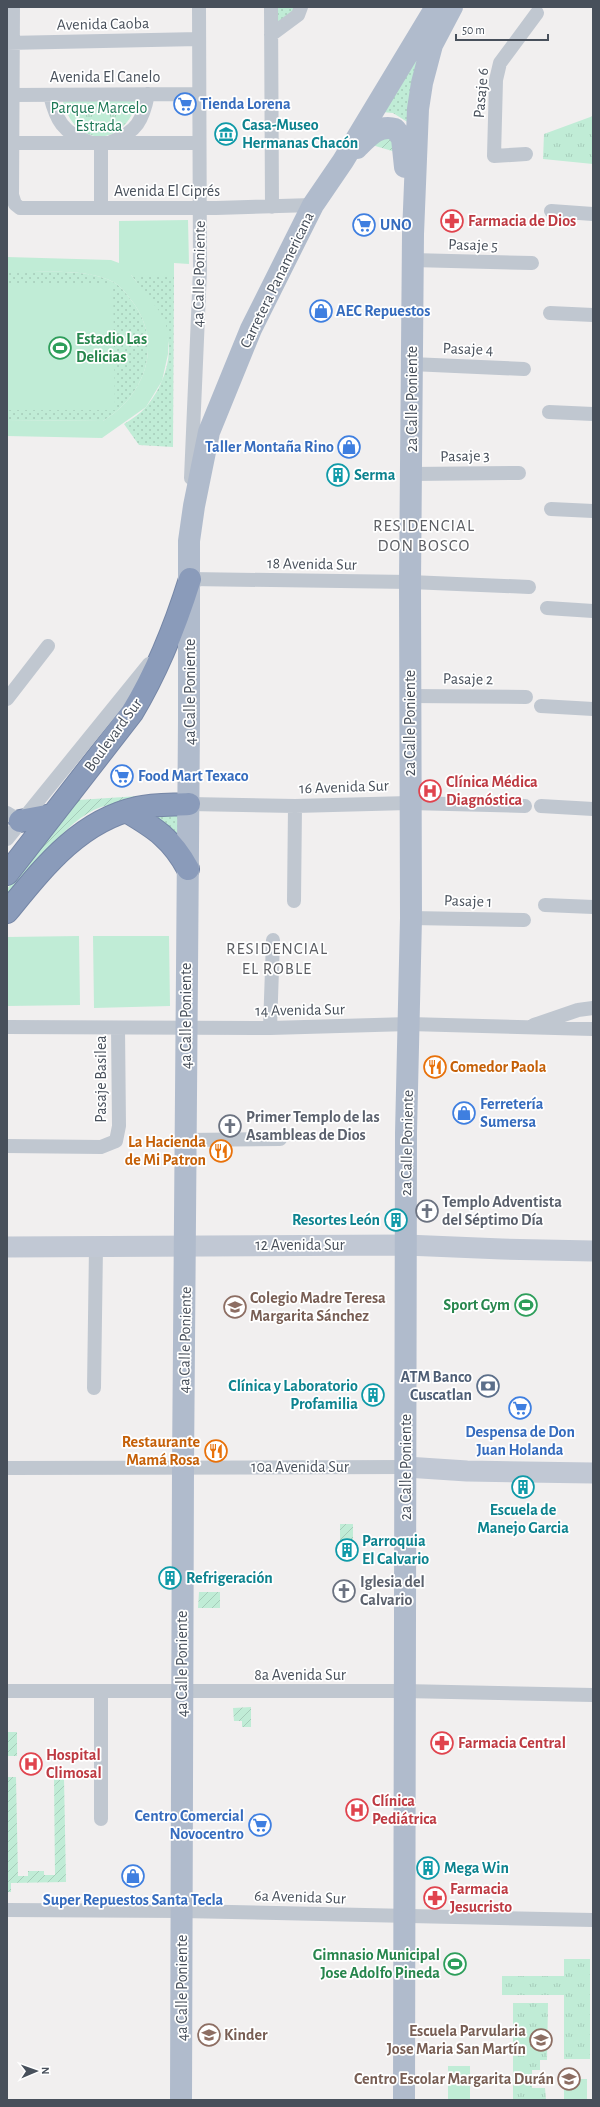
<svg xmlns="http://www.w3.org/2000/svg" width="600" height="2107" font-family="'Alegreya Sans',sans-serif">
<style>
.grass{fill:url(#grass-dots)}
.park{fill:url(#park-tufts)}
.garden{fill:url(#garden-furrows)}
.pitch{fill:#c0ecd6}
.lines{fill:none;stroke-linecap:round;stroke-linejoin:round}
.highway-casing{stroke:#7586a6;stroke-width:24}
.street{stroke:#c0c7d0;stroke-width:14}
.secondary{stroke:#c1c8d4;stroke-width:21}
.primary{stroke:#b0bbcc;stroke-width:22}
.highway{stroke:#8a9bba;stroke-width:22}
.labels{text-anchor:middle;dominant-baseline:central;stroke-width:3.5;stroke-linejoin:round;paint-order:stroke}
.street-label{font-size:16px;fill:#48505b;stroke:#fff}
.shop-label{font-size:16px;font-weight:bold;fill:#366cbe;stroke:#fff;text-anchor:start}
.park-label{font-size:16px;fill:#1d7856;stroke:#fff}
.culture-label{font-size:16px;font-weight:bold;fill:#0d838f;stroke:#fff;text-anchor:start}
.health-label{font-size:16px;font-weight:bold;fill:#be3a42;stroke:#fff;text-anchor:start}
.leisure-label{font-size:16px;font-weight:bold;fill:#27864d;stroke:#fff;text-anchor:end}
.food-label{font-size:16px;font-weight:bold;fill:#c56008;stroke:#fff;text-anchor:end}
.worship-label{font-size:16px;font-weight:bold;fill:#5b616d;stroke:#fff;text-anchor:start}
.education-label{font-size:16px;font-weight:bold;fill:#785e54;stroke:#fff;text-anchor:start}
.service-label{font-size:16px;font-weight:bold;fill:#4e5e75;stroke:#fff;text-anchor:end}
.neighbourhood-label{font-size:17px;letter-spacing:1px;fill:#5c5e63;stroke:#fff}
</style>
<defs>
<pattern id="grass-dots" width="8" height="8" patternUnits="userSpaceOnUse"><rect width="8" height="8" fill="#c0ecd6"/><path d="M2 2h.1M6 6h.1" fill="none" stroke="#a6ccba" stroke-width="1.8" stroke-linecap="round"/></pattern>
<pattern id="park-tufts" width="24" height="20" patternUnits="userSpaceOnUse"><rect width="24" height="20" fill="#c0ecd6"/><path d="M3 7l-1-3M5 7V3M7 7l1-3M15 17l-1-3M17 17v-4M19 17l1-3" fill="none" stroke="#a6ccba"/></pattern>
<pattern id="garden-furrows" width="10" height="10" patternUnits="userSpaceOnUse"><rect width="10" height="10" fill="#c0ecd6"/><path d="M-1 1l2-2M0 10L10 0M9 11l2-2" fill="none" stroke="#a6ccba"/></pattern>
</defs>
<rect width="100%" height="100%" fill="#f1efef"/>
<!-- grass -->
<path class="grass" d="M273,7H298L273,29Z
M428,31L409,123L393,113L382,112Z
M7,272C38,273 89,267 115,283C122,287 127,295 132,301C164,343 145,396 103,421L7,420Z
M131,275H174L173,447L139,445L124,424C132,419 140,414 146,407C160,391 172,363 168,341C166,329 140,285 131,275Z
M182,814L184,851L146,816Z"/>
<!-- park -->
<path class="park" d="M137,98C133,130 99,151 74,124C68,117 65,108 62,99Z
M593,116V164L543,159L544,134Z
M564,1959H590V2059H564V1995H502V1976H564Z
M513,2003H548L547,2060H540V2070H532V2088H545L546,2100H513Z"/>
<!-- garden -->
<path class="garden" d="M387,134L399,153L372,145Z
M139,796L134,803C124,804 111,804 101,807C62,821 32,873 7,904V889L78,800Z
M340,1524H353V1544H340Z
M199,1592H220V1608H198Z
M251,1707V1727H242V1721H234L233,1708Z
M7,1732H17V1756H7Z
M7,1777H16L18,1876H28V1871H44V1875H55L54,1777H64L66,1882L11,1883V1892H7Z"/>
<!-- pitch -->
<path class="pitch" d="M188,220L189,264L174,263V275H131L160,312L166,325L168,341V354L162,381L146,407L102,438L7,436V420L103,421C145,396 164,343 132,301C127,295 122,287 115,283C89,267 38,273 7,272V257L111,260L119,263V221Z
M7,285H113L115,410H7Z
M79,936L80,1005L8,1006L7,937Z
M93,936H169L170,1006L94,1008Z
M448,2066H470V2100H448Z
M564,2079H587V2100H564Z"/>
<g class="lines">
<!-- highway casing -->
<g class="highway-casing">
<path id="highway" d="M126,811C155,828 172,839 188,869
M20,821L52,815
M7,874L132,713C158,670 175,627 190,579
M7,912C43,868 79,821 137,808C153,804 172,805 189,804"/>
</g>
<!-- street -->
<path class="street" d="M13,7L12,195L15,204L20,208H216L313,205
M271,7L272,207
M271,35L298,15L301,7
M7,43L199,39
M13,95L198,94
M50,95C56,120 63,133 89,142
M111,142C137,132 143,120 148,94
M13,143H199
M526,154L494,156L496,80L500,63L537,13
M101,208V144
M551,211L593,214
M412,260L532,263
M550,313L593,315
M411,364L524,369
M549,412L593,414
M411,474L519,473
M191,478L200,270L199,7
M551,509L593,511
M190,579L410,582L529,587
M547,608L593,611
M410,696L526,697
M7,699L48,646
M541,706L593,709
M189,804L295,806L409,803L525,806
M541,806L593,809
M7,813L20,821
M7,839L149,664
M294,901L295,806
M545,905L593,907
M411,918L524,920
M534,1025L578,1010L593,1008
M7,1027L270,1028L409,1024L593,1029
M270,1028L273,940
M186,1140L280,1139
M7,1146L101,1147L116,1141L119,1126L118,1028
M94,1388L96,1247
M7,1468L406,1467
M7,1691H404L593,1695
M101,1691V1819
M7,1910L182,1911L593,1920"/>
<!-- secondary -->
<path class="secondary" d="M7,1247L406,1245L502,1249L593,1251
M406,1467L467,1471L593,1473"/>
<!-- primary -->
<path class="primary" d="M357,148C368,137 379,124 395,129L402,138L405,167
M181,2100L183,1467L189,722V541L194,506L209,432L251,329L313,205L343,161L436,7
M404,2100L406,1133L411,918L410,582L413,234L418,109L422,83L432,45L452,7"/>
<!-- highway -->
<use href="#highway" class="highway"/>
</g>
<!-- icons -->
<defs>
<g id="supermarket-ring" transform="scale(1.15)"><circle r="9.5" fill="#fff" stroke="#3f7fe0" stroke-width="1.5"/><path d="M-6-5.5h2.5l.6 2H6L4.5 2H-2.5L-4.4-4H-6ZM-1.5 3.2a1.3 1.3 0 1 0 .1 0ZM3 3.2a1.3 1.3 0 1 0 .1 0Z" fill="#3f7fe0"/></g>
<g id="museum-ring" transform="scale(1.15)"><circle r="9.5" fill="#fff" stroke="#0f9aa8" stroke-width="1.5"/><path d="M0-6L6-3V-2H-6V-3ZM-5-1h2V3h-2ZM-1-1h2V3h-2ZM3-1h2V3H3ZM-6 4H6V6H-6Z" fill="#0f9aa8"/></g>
<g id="pharmacy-ring" transform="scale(1.15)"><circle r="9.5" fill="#fff" stroke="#e0444e" stroke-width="1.5"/><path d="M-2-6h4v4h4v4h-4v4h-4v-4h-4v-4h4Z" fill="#e0444e"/></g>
<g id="shop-ring" transform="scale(1.15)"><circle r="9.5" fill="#fff" stroke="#3f7fe0" stroke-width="1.5"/><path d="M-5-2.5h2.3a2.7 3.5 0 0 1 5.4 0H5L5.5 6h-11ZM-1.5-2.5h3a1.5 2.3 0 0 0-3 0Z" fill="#3f7fe0"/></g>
<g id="stadium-ring" transform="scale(1.15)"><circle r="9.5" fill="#fff" stroke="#2e9e5b" stroke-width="1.5"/><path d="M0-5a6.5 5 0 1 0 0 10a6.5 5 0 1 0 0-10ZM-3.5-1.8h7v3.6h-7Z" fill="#2e9e5b"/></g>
<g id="building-ring" transform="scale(1.15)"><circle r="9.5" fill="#fff" stroke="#0f9aa8" stroke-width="1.5"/><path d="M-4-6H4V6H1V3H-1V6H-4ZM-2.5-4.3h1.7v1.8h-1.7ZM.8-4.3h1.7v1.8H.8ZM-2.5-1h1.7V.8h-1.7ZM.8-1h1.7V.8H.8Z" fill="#0f9aa8"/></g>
<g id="hospital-ring" transform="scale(1.15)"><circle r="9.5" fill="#fff" stroke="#e0444e" stroke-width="1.5"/><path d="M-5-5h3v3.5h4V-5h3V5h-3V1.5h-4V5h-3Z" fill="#e0444e"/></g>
<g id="restaurant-ring" transform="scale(1.15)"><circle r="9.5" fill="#fff" stroke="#e8710a" stroke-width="1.5"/><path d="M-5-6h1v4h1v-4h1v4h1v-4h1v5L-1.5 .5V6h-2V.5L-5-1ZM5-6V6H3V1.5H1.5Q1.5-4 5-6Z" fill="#e8710a"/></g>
<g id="church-ring" transform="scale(1.15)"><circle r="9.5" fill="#fff" stroke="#6b7280" stroke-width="1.5"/><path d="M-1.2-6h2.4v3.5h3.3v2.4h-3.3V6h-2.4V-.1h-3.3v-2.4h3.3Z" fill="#6b7280"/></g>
<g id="school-ring" transform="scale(1.15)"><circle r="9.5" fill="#fff" stroke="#8d6e63" stroke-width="1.5"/><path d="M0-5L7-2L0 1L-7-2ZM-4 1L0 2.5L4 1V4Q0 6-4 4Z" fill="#8d6e63"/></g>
<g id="bank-ring" transform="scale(1.15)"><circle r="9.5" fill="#fff" stroke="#5c6f8a" stroke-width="1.5"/><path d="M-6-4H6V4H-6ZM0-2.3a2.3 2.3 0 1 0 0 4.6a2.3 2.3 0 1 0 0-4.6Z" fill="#5c6f8a"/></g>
</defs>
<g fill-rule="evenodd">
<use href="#supermarket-ring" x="185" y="104"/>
<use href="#museum-ring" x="226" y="134"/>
<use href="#pharmacy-ring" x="452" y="221"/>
<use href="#supermarket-ring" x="364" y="225"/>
<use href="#shop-ring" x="321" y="311"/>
<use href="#stadium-ring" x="60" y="348"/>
<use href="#shop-ring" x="349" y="447"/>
<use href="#building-ring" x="338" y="475"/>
<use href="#supermarket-ring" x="122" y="776"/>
<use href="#hospital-ring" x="430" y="791"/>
<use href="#restaurant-ring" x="435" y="1067"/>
<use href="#shop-ring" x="464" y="1113"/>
<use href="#church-ring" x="230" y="1126"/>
<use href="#restaurant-ring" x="221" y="1151"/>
<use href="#church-ring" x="427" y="1211"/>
<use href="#building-ring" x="396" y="1220"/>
<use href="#stadium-ring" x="526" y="1305"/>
<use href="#school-ring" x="235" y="1307"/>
<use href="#bank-ring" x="488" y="1386"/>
<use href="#building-ring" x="373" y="1395"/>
<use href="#supermarket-ring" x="520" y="1408"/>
<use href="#restaurant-ring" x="216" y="1451"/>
<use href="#building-ring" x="523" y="1487"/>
<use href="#building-ring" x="347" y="1550"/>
<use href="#building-ring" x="170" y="1578"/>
<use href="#church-ring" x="344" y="1591"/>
<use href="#pharmacy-ring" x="442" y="1743"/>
<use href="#hospital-ring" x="31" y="1764"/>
<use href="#hospital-ring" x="357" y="1810"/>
<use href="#supermarket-ring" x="260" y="1825"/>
<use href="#building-ring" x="428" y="1868"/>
<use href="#shop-ring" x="133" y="1876"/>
<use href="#pharmacy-ring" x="435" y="1898"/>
<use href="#stadium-ring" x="455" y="1964"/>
<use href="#school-ring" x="209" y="2035"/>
<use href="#school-ring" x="541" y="2040"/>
<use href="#school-ring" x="569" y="2079"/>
</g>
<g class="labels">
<!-- street labels -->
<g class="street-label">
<text transform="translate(103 24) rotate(-1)">Avenida Caoba</text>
<text x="105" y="77">Avenida El Canelo</text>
<text transform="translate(481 93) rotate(-85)">Pasaje 6</text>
<text x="167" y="191">Avenida El Ciprés</text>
<text transform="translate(473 245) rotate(2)">Pasaje 5</text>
<text transform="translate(199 274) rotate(-89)">4a Calle Poniente</text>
<text transform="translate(277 280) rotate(-64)">Carretera Panamericana</text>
<text transform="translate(468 349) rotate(2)">Pasaje 4</text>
<text transform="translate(412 399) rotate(-90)">2a Calle Poniente</text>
<text transform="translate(465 456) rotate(-1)">Pasaje 3</text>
<text transform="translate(312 564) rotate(1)">18 Avenida Sur</text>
<text transform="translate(468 679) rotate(1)">Pasaje 2</text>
<text transform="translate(190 692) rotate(-90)">4a Calle Poniente</text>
<text transform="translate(410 723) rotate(-90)">2a Calle Poniente</text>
<text transform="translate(113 735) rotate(-54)">Boulevard Sur</text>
<text transform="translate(344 787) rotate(-2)">16 Avenida Sur</text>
<text transform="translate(468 901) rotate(2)">Pasaje 1</text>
<text transform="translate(300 1010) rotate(-1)">14 Avenida Sur</text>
<text transform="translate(186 1016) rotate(-90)">4a Calle Poniente</text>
<text transform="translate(101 1079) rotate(-90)">Pasaje Basilea</text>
<text transform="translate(407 1143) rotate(-89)">2a Calle Poniente</text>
<text x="300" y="1245">12 Avenida Sur</text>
<text transform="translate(185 1340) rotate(-89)">4a Calle Poniente</text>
<text x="300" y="1467">10a Avenida Sur</text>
<text transform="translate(406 1467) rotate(-90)">2a Calle Poniente</text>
<text transform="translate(182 1664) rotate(-90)">4a Calle Poniente</text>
<text x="300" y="1675">8a Avenida Sur</text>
<text transform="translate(300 1897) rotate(2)">6a Avenida Sur</text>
<text transform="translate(182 1988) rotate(-90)">4a Calle Poniente</text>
</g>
<!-- shop labels -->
<g class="shop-label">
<text x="200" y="104">Tienda Lorena</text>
<text x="380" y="225">UNO</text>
<text x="336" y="311">AEC Repuestos</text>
<text x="334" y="447" text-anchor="end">Taller Montaña Rino</text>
<text x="138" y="776">Food Mart Texaco</text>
<text x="480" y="1104">Ferretería<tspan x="480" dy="18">Sumersa</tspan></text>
<text x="520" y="1432" text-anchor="middle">Despensa de Don<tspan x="520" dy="18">Juan Holanda</tspan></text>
<text x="244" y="1816" text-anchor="end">Centro Comercial<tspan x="244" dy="18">Novocentro</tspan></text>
<text x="133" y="1900" text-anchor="middle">Super Repuestos Santa Tecla</text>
</g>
<!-- park labels -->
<g class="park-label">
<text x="99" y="108">Parque Marcelo<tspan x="99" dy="18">Estrada</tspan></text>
</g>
<!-- culture labels -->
<g class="culture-label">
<text x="242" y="125">Casa-Museo<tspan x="242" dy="18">Hermanas Chacón</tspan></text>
<text x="354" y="475">Serma</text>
<text x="380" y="1220" text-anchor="end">Resortes León</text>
<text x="358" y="1386" text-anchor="end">Clínica y Laboratorio<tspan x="358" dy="18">Profamilia</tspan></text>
<text x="523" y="1510" text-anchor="middle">Escuela de<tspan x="523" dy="18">Manejo Garcia</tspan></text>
<text x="362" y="1541">Parroquia<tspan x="362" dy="18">El Calvario</tspan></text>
<text x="186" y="1578">Refrigeración</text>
<text x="444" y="1868">Mega Win</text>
</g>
<!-- health labels -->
<g class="health-label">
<text x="468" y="221">Farmacia de Dios</text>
<text x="446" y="782">Clínica Médica<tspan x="446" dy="18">Diagnóstica</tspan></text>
<text x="458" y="1743">Farmacia Central</text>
<text x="46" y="1755">Hospital<tspan x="46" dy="18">Climosal</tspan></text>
<text x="372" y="1801">Clínica<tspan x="372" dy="18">Pediátrica</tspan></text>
<text x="450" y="1889">Farmacia<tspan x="450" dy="18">Jesucristo</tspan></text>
</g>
<!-- leisure labels -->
<g class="leisure-label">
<text x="76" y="339" text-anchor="start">Estadio Las<tspan x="76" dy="18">Delicias</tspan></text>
<text x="510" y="1305">Sport Gym</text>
<text x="440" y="1955">Gimnasio Municipal<tspan x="440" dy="18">Jose Adolfo Pineda</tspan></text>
</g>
<!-- food labels -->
<g class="food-label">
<text x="450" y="1067" text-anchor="start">Comedor Paola</text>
<text x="206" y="1142">La Hacienda<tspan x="206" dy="18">de Mi Patron</tspan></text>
<text x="200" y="1442">Restaurante<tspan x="200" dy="18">Mamá Rosa</tspan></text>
</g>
<!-- worship labels -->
<g class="worship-label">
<text x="246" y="1117">Primer Templo de las<tspan x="246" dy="18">Asambleas de Dios</tspan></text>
<text x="442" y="1202">Templo Adventista<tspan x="442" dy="18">del Séptimo Día</tspan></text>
<text x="360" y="1582">Iglesia del<tspan x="360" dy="18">Calvario</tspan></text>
</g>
<!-- education labels -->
<g class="education-label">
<text x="250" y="1298">Colegio Madre Teresa<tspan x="250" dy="18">Margarita Sánchez</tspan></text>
<text x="526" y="2031" text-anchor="end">Escuela Parvularia<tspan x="526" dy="18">Jose Maria San Martín</tspan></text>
<text x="224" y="2035">Kinder</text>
<text x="554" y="2079" text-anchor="end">Centro Escolar Margarita Durán</text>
</g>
<!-- service labels -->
<g class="service-label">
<text x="472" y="1377">ATM Banco<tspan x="472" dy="18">Cuscatlan</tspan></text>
</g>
<!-- neighbourhood labels -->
<g class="neighbourhood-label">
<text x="424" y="525">RESIDENCIAL<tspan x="424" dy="20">DON BOSCO</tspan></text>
<text x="277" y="948">RESIDENCIAL<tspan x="277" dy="20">EL ROBLE</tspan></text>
</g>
</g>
<!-- border -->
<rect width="600" height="2107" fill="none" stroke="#48505b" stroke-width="16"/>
<!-- north arrow -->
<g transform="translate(36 2071) rotate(88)" stroke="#ffffff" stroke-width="3" paint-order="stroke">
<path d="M0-3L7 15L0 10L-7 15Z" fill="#48505b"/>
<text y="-6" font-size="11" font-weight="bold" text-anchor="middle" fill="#48505b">N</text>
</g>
<!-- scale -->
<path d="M456 34v6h92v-6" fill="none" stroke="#48505b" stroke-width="2"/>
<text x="462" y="34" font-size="12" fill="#48505b" stroke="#ffffff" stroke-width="3" paint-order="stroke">50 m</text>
</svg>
